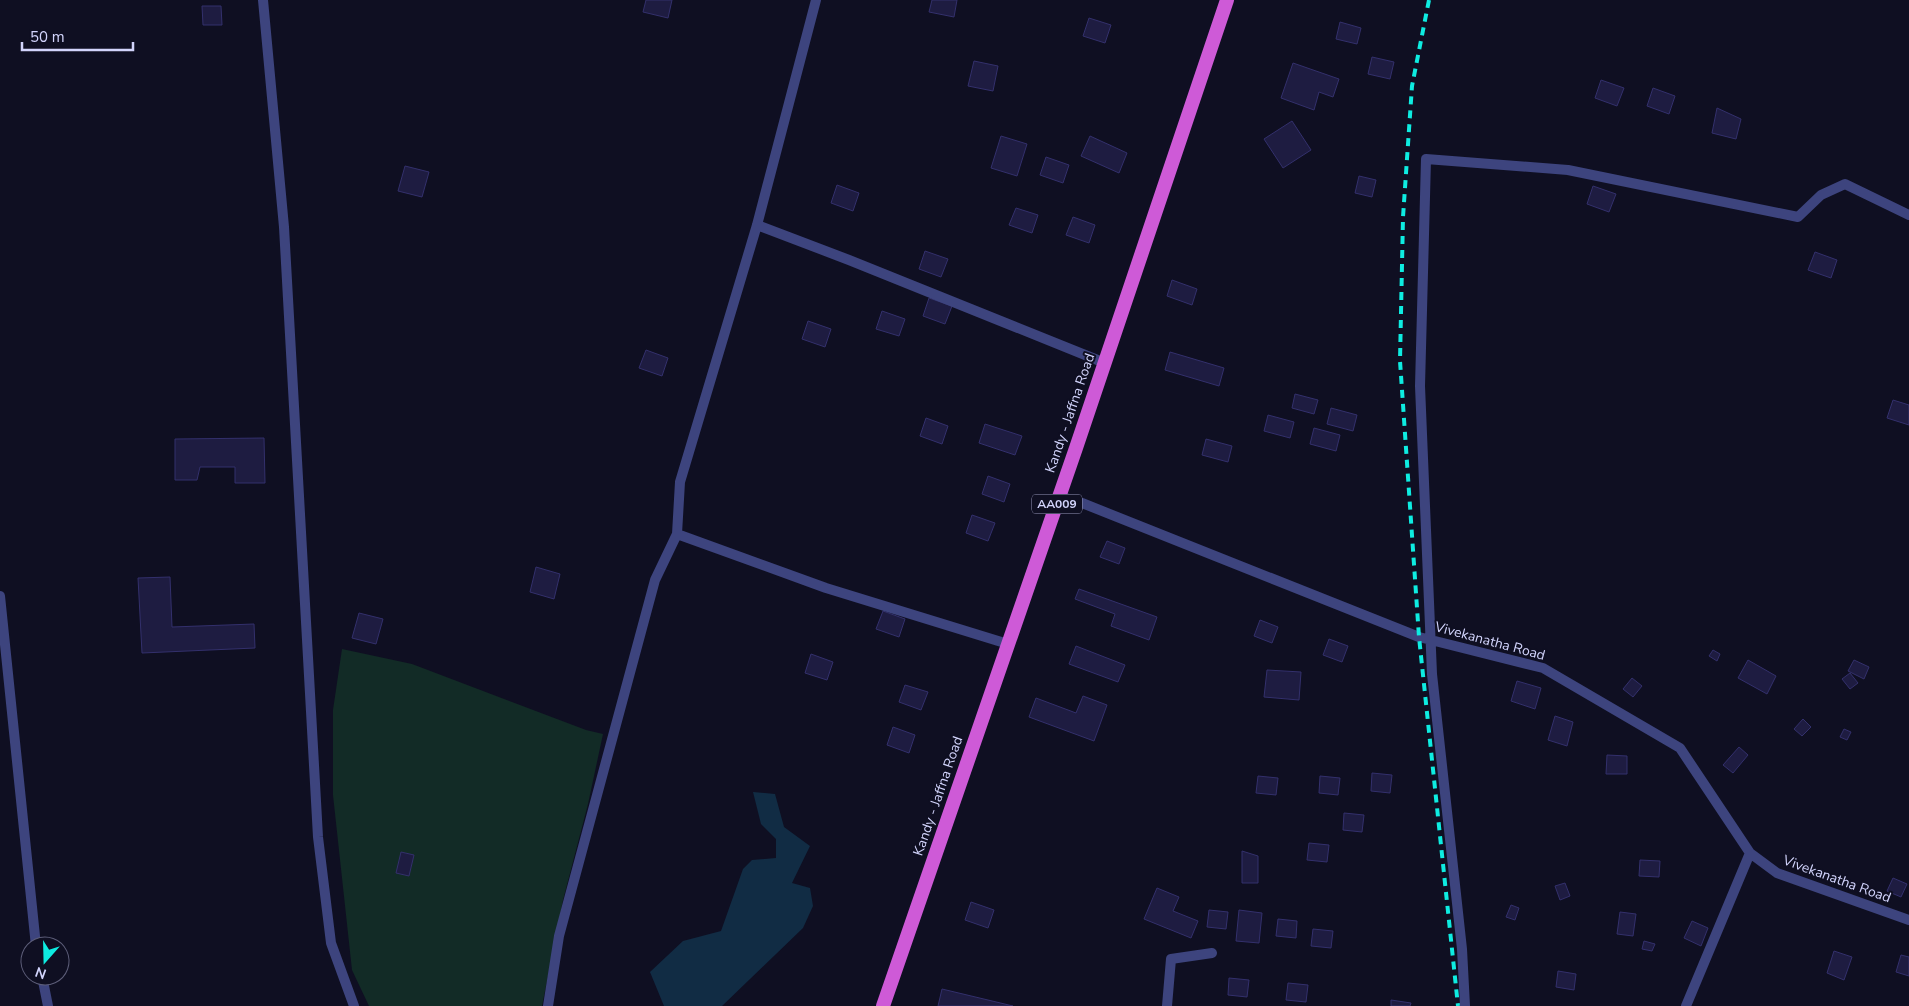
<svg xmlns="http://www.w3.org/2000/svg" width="1909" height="1006" font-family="'Nunito Sans',sans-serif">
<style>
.green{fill:#122b26}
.water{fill:#112c44}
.building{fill:#1e1c41;stroke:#33306c}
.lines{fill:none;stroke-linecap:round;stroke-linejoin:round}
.minor{stroke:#3d447e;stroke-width:10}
.trunk{stroke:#ce5ad7;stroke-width:14}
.rail{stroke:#0eece1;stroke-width:4;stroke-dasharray:8 6;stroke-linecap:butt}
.labels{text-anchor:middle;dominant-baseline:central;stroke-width:4;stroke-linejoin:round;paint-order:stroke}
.shield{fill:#0f0f22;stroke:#9899bb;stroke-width:1}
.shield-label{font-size:12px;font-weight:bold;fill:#d2d4fc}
.street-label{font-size:14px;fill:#d2d4fc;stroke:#0f0f22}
</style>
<rect width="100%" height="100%" fill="#0f0f22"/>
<!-- green -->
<path class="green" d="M342,649L412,664L586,730L603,734L588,804L563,900L542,1006H369L352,970L333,795V710Z"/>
<!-- water -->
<path class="water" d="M753,792L775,794L784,827L810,846L792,883L810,888L813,906L803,928L722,1006H664L650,972L683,941L721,931L743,869L752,860L776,858V839L761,824Z"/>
<!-- building -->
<path class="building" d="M646,0H672L668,18L643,12Z
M932,0H957L954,17L929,12Z
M202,6H221L222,25H203Z
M1089,18L1111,25L1105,43L1083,36Z
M1340,22L1361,28L1357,44L1336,39Z
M1372,57L1394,62L1390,79L1368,74Z
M974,61L998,66L993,91L968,86Z
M1293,63L1339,79L1333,97L1319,92L1314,110L1281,98Z
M1601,80L1624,88L1617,106L1595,98Z
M1653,88L1675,96L1669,114L1647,106Z
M1717,108L1741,119L1736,139L1712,133Z
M1292,121L1311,150L1283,168L1264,139Z
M1001,136L1027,144L1017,176L991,168Z
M1090,136L1127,153L1119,173L1081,156Z
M1046,157L1069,165L1063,183L1040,175Z
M405,166L429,172L422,197L398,191Z
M1359,176L1376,180L1372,197L1355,193Z
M837,185L859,193L853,211L831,203Z
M1593,186L1616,194L1609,212L1587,204Z
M1016,208L1038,215L1032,233L1009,225Z
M1073,217L1095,225L1089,243L1066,235Z
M925,251L948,259L941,277L919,269Z
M1815,252L1837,260L1831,278L1808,270Z
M1172,280L1197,289L1192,305L1167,296Z
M929,298L952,306L945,324L923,316Z
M882,311L905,319L899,336L876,329Z
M808,321L831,329L825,347L802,339Z
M646,350L668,358L662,376L639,368Z
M1170,352L1224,368L1219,386L1165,370Z
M1295,394L1318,400L1314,414L1292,408Z
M1893,400L1909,405V425L1887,418Z
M1331,408L1357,415L1353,431L1327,424Z
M1268,415L1294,422L1290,438L1264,431Z
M926,418L948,426L942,444L920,436Z
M985,424L1022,436L1015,455L979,443Z
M1314,428L1340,435L1336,451L1310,444Z
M264,438L265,483H235V467H200L197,480H175V439Z
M1206,439L1232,446L1228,462L1202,455Z
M988,476L1010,484L1004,502L982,494Z
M972,515L995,523L988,541L966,533Z
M1107,541L1125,548L1119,564L1100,557Z
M536,567L560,574L554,599L530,592Z
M170,577L172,627L254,624L255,648L142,653L138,578Z
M1079,589L1157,617L1149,640L1111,626L1115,614L1075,599Z
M883,611L905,619L899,637L876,629Z
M359,613L383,619L376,644L352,638Z
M1260,620L1278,627L1272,643L1254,636Z
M1329,639L1348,646L1342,662L1323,655Z
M1076,646L1125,665L1118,682L1069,664Z
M1713,650L1720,654L1717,661L1709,656Z
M811,654L833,662L827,680L805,673Z
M1748,660L1776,676L1767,694L1738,678Z
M1854,660L1869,667L1864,679L1848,671Z
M1267,670L1301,672L1299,700L1264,697Z
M1850,673L1858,683L1850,689L1842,679Z
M1632,678L1642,686L1633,697L1623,689Z
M1517,681L1541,688L1535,709L1511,701Z
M905,685L928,692L921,710L899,702Z
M1083,696L1107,705L1094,741L1029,717L1036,698L1076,713Z
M1555,716L1573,722L1567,746L1548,740Z
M1803,719L1811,727L1802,736L1794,729Z
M893,727L915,735L909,753L887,745Z
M1844,729L1851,732L1847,740L1840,737Z
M1739,747L1748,755L1733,773L1723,765Z
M1607,755L1627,756V774H1606Z
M1372,773L1392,775L1390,793L1371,791Z
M1258,776L1278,778L1276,795L1256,793Z
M1320,776L1340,778L1338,795L1319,793Z
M1344,813L1364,815L1362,832L1343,830Z
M1309,843L1329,845L1327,862L1307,860Z
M1242,851L1258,856V883H1242Z
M401,852L414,855L409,876L396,873Z
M1640,860L1660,861L1659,877L1639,876Z
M1893,878L1907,884L1901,897L1887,891Z
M1565,883L1570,896L1560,900L1555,886Z
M1157,888L1179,897L1173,911L1198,921L1191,938L1144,919Z
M971,902L994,910L988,928L965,920Z
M1511,905L1519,908L1515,920L1506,917Z
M1209,910L1228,912L1226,929L1207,927Z
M1239,910L1262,913L1259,943L1236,941Z
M1620,912L1636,914L1633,936L1617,934Z
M1278,919L1297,921L1296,938L1276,936Z
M1692,921L1708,928L1701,946L1684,938Z
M1313,929L1333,931L1331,948L1311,946Z
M1644,941L1655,944L1652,951L1642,949Z
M1834,951L1852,957L1844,980L1827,973Z
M1901,955L1909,957V976L1896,972Z
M1558,971L1576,974L1574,990L1556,987Z
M1229,978L1249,980L1247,997L1228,995Z
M1288,983L1308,985L1306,1002L1286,1000Z
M942,989L1013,1006H938Z
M1391,1000L1411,1003L1410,1006H1391Z"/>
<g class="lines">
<!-- minor -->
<path class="minor" d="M263,0L284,227L318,837L331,943L354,1006
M757,225L849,260L1105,363
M1059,496L1082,503L1419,637L1543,668L1680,748L1750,853L1777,873L1909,920
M677,534L826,588L1008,644
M0,596L36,946
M42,976L48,1006
M548,1006L559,936L655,580L677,534L680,482L757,225L816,0
M1167,1006L1171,959L1212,953
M1465,1006L1462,949L1432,674L1420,386L1426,159L1568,170L1798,217L1821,195L1845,184L1909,215
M1686,1006L1750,853"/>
<!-- trunk -->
<path class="trunk" d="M883,1006L1076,448L1227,0"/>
<!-- rail -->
<path class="rail" d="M1429,0L1412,86L1403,217L1400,361L1419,637L1458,1006"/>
</g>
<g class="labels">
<!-- shield labels -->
<rect class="shield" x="1032" y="494.5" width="50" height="19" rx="4"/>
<g class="shield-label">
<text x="1057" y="504">AA009</text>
</g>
<!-- street labels -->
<g class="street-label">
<text transform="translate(1070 413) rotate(-71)">Kandy - Jaffna Road</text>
<text transform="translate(1490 641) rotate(15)">Vivekanatha Road</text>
<text transform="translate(938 796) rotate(-71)">Kandy - Jaffna Road</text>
<text transform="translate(1837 879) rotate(20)">Vivekanatha Road</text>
</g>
</g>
<!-- north arrow -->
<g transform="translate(45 961) rotate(200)"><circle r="24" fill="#0f0f22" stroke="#5d5e79"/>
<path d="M0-4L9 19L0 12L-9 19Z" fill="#0eece1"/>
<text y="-8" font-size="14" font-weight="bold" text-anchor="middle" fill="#d2d4fc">N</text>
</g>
<!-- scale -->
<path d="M22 42v8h111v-8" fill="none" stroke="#d2d4fc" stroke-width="2.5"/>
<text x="30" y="42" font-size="15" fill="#d2d4fc" stroke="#0f0f22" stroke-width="4" paint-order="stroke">50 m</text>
</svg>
